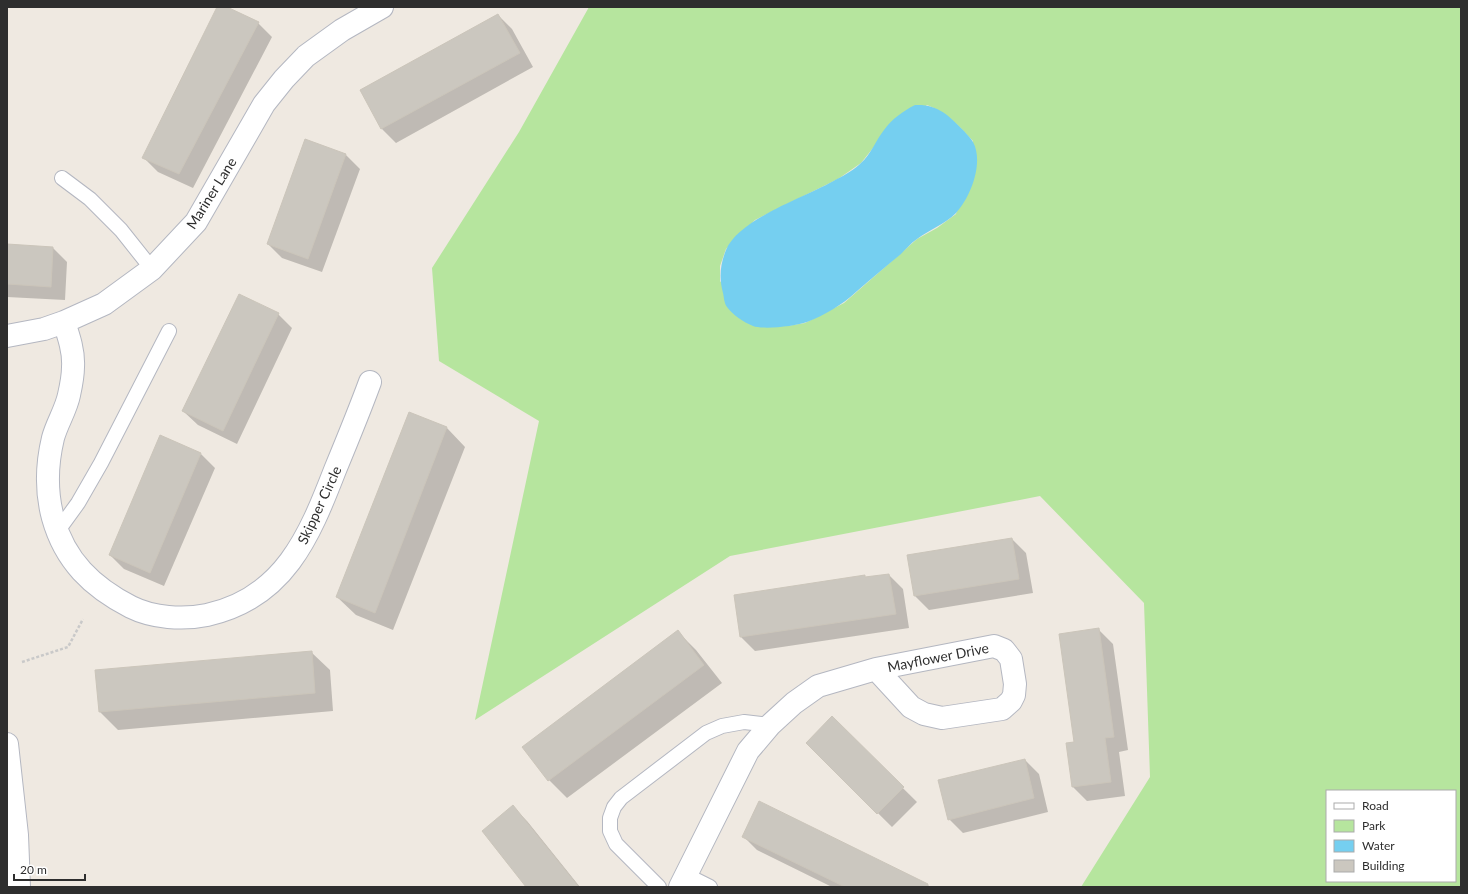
<svg xmlns="http://www.w3.org/2000/svg" width="1468" height="894" font-family="Lato,sans-serif">
<style>
.green{fill:#b6e59e;fill-rule:evenodd}
.water{fill:#75cff0}
.shadow{fill:#0003}
.building{fill:#cbc7bf;stroke:#cbc5ba}
.lines{fill:none;stroke-linecap:round;stroke-linejoin:round}
.lane-casing{stroke:#b4b7c1;stroke-width:16}
.street-casing{stroke:#b4b7c1;stroke-width:24}
.secondary-casing{stroke:#b4b7c1;stroke-width:24}
.path{stroke:#c9c9c9;stroke-width:2.5;stroke-dasharray:3 2;stroke-linecap:butt}
.lane{stroke:#fff;stroke-width:14}
.street{stroke:#fff;stroke-width:22}
.secondary{stroke:#fff;stroke-width:22}
.labels{text-anchor:middle;dominant-baseline:central;stroke-width:3;stroke-linejoin:round;paint-order:stroke}
.street-label{font-size:14px;fill:#2e2e2e;stroke:#fff}
</style>
<rect width="100%" height="100%" fill="#efe9e1"/>
<!-- green -->
<path class="green" d="M589,7H1461V887H1081L1150,777L1144,603L1040,496L730,556L475,720L539,421L439,361L432,268L519,132ZM927,105C946,112 959,126 973,141L956,214L937,228L917,239L844,303L805,323L787,326H754L720,281V266L726,249L755,220L838,179L861,163L873,148ZM1327,791H1455V881H1327Z"/>
<!-- water -->
<path class="water" d="M915,105C938,104 948,115 964,131C967,135 971,138 973,142C984,162 971,197 956,213C945,224 929,230 917,239C911,243 906,249 901,254C886,266 871,279 856,292C842,305 825,315 807,322C796,326 764,330 753,326C743,322 733,315 727,307C724,303 724,297 723,293C719,278 720,265 726,250C739,218 807,197 837,179C845,175 855,169 861,163C871,154 876,140 884,130C892,119 903,111 915,105Z"/>
<!-- shadow -->
<path class="shadow" d="M218,7H225L258,23L272,37L193,188L158,172L144,158Z
M498,15L512,29L533,67L396,143L382,129L361,90Z
M306,140L346,155L360,169L322,272L282,258L268,244Z
M7,245L53,248L67,262L65,300L7,297Z
M278,314L292,328L237,444L198,425L183,411Z
M409,413L447,428L465,447L393,630L356,615L337,597Z
M201,454L215,468L164,586L124,569L110,555Z
M1012,539L1026,553L1033,593L929,610L915,596Z
M889,575L903,589L909,628L755,651L741,637L864,576L866,578Z
M1098,629L1113,644L1128,750L1119,752L1125,796L1087,801L1073,787L1067,744L1075,743Z
M678,632L696,650L722,683L567,798L549,780Z
M311,652L330,670L333,711L118,730L100,712L96,671Z
M832,718L917,802L892,827L807,743Z
M1025,760L1039,774L1048,812L963,833L949,819Z
M513,807L527,821L580,887H528Z
M743,836L928,885L930,887H832L757,850Z"/>
<!-- building -->
<path class="building" d="M217,7H227L259,22L179,174L142,158Z
M498,14L520,53L381,129L360,90Z
M305,139L346,154L308,259L267,244Z
M7,244L53,247L51,287L7,284Z
M239,294L279,313L223,431L182,411Z
M409,412L447,427L375,613L336,597Z
M160,435L201,453L150,573L109,555Z
M1012,538L1019,579L914,596L907,555Z
M889,574L896,614L740,637L734,595L865,575V577Z
M1099,628L1114,737L1105,738L1111,782L1072,787L1066,743L1074,742L1059,634Z
M678,630L704,665L548,781L522,747Z
M312,651L315,693L99,712L95,670Z
M832,716L904,787L877,814L806,743Z
M1025,759L1034,798L948,820L938,780Z
M759,801L928,884L927,887H845L742,837Z
M513,805L579,887H526L482,831Z"/>
<g class="lines">
<!-- lane casing -->
<g class="lane-casing">
<path id="lane" d="M62,178L90,199L121,230L152,269
M57,532L78,503L101,463L169,331
M686,875L710,887
M659,887L616,844L610,831V818L614,807L621,798L706,733L722,726L744,722L770,725"/>
</g>
<!-- street casing -->
<g class="street-casing">
<path id="street" d="M64,322C69,337 74,352 73,367C73,376 71,386 69,395C66,410 57,423 53,438C47,463 46,492 53,518C65,561 92,587 131,607C153,618 183,620 207,615C284,598 309,537 335,470C347,441 359,412 370,382
M7,336L44,329L64,322L104,304L152,269L196,222L264,104L284,79L306,56L342,30L382,7
M680,887L748,751L770,725L794,703L818,686L876,669L994,646L1004,650L1011,659L1015,684L1014,695L1011,701L1002,709L942,718L924,714L911,707L876,669"/>
</g>
<!-- secondary casing -->
<g class="secondary-casing">
<path id="secondary" d="M7,744L17,835L19,887"/>
</g>
<!-- path -->
<path class="path" d="M22,662L68,647L83,619"/>
<!-- lane -->
<use href="#lane" class="lane"/>
<!-- street -->
<use href="#street" class="street"/>
<!-- secondary -->
<use href="#secondary" class="secondary"/>
</g>
<g class="labels">
<!-- street labels -->
<g class="street-label">
<text transform="translate(211 193) rotate(-58)">Mariner Lane</text>
<text transform="translate(319 505) rotate(-65)">Skipper Circle</text>
<text transform="translate(938 657) rotate(-11)">Mayflower Drive</text>
</g>
</g>
<!-- border -->
<rect width="1468" height="894" fill="none" stroke="#2e2e2e" stroke-width="16"/>
<!-- legend -->
<rect x="1326" y="790" width="130" height="92" fill="#ffffff" stroke="#ababab"/>
<rect x="1334" y="803" width="20" height="6" fill="#ffffff" stroke="#ababab"/>
<text x="1362" y="810" font-size="12" fill="#2e2e2e">Road</text>
<rect x="1334" y="820" width="20" height="12" fill="#b6e59e" stroke="#ababab"/>
<text x="1362" y="830" font-size="12" fill="#2e2e2e">Park</text>
<rect x="1334" y="840" width="20" height="12" fill="#75cff0" stroke="#ababab"/>
<text x="1362" y="850" font-size="12" fill="#2e2e2e">Water</text>
<rect x="1334" y="860" width="20" height="12" fill="#cbc7bf" stroke="#ababab"/>
<text x="1362" y="870" font-size="12" fill="#2e2e2e">Building</text>
<!-- scale -->
<path d="M14 874v6h71v-6" fill="none" stroke="#2e2e2e" stroke-width="2"/>
<text x="20" y="874" font-size="12" fill="#2e2e2e" stroke="#ffffff" stroke-width="3" paint-order="stroke">20 m</text>
</svg>
